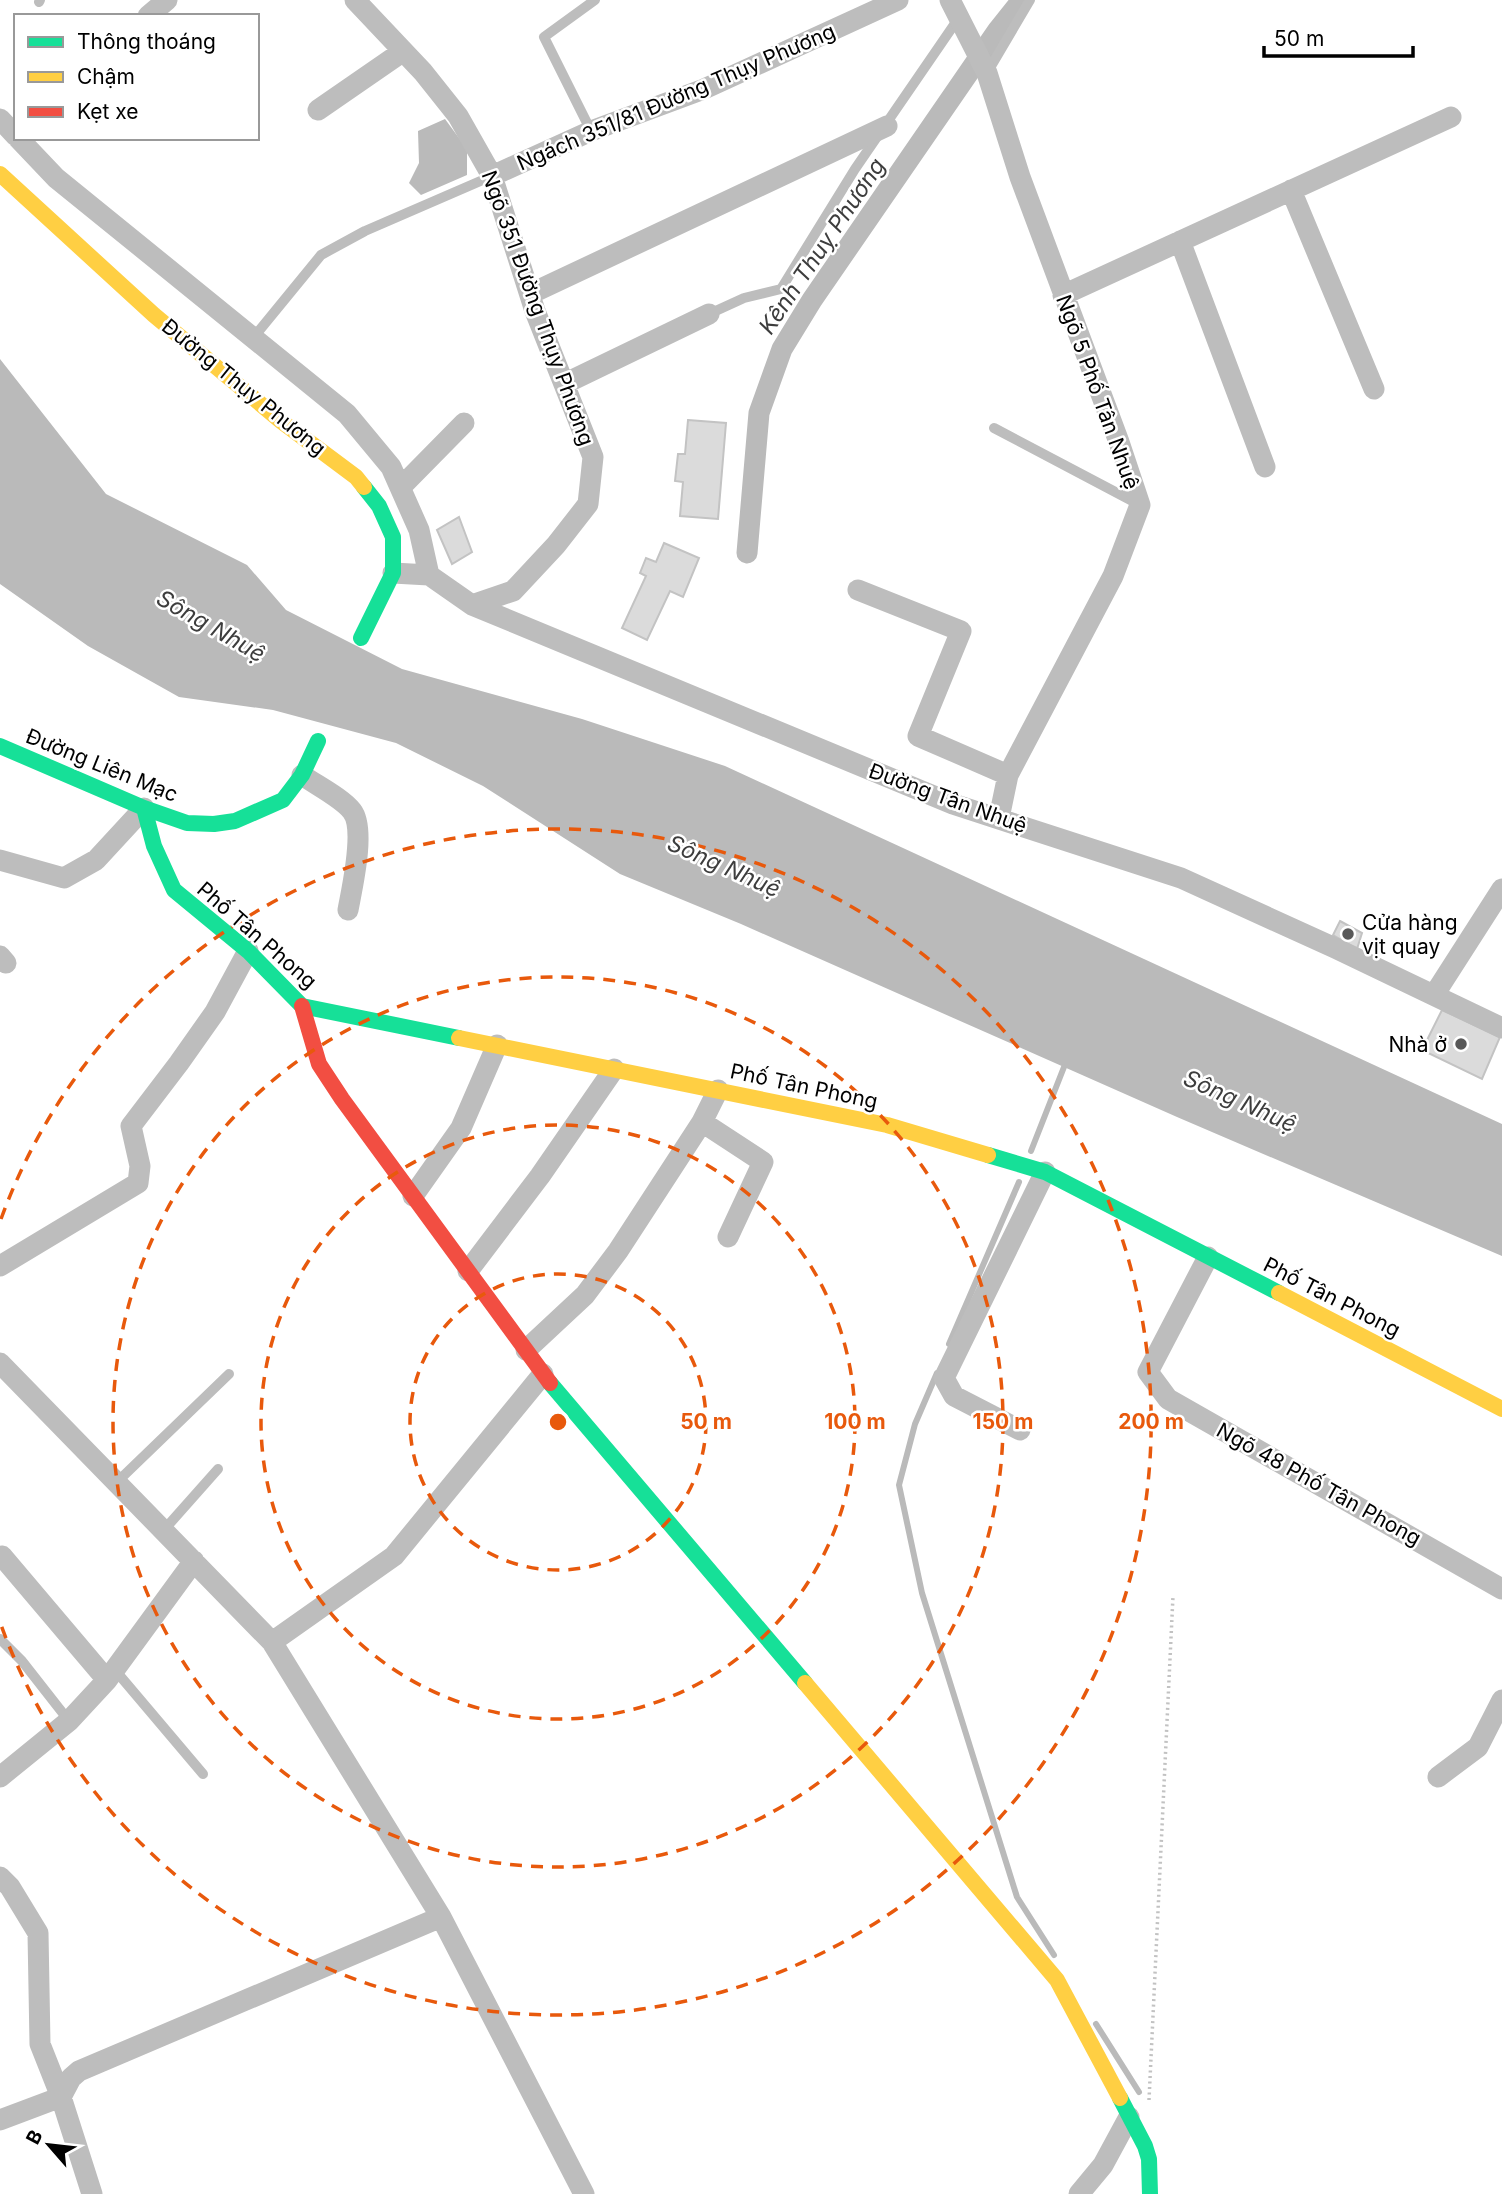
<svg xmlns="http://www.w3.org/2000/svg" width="1502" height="2194" font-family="Inter,sans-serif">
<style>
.water{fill:#bababa}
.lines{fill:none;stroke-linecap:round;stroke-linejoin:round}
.stream{stroke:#bababa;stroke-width:6}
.canal{stroke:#bababa;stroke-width:21}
.building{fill:#dbdbdb;stroke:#c3c3c3;stroke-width:2}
.path{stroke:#c2c2c2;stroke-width:3.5;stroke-dasharray:2 3.5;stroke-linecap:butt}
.lane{stroke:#bdbdbd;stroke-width:10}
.street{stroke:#bdbdbd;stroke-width:21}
.fast{stroke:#16e098;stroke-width:16}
.slow{stroke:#ffcf43;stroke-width:16}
.jam{stroke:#f24e42;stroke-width:16}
.ring{fill:none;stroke:#e8590c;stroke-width:3.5;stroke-dasharray:12 9}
.poi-dot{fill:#595959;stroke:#fff;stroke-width:2.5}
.labels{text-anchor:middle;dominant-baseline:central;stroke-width:5;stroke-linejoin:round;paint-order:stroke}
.street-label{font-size:21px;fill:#000;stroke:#fff}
.poi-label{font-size:21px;fill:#000;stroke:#fff;text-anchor:start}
.water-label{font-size:23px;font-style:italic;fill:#3d3d3d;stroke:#fff}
.centre{fill:#e8590c;stroke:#fff;stroke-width:3.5}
.ring-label{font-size:21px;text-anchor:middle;font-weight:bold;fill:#e8590c;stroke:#fff;stroke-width:5;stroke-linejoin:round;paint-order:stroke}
</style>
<rect width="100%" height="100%" fill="#fff"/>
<!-- water -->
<path class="water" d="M445,119L467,149V175L421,195L409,183L419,163L418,131Z
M0,359L106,494L247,565L286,610L402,669L582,719L725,766L1502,1124V1256L1177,1117L741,924L620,874L483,786L396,743L273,710L179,697L88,646L0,584Z"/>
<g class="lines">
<!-- stream -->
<path class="stream" d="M1031,1151L1064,1067
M949,1344L1019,1182
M937,1373L915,1424L899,1485L922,1593L1017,1897L1054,1955
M1096,2024L1139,2092"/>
<!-- canal -->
<path class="canal" d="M747,553L759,413L782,349L812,300L998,30L1022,0"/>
</g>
<!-- building -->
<path class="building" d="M688,420L726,423L718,519L680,516L683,482L675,481L678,454H685Z
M459,517L472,552L452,564L437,530Z
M664,543L699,558L683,597L670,591L647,640L622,628L646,576L640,573L646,558L656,562Z
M1340,921L1362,933L1357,949L1333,935Z
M1442,1010L1500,1037L1482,1079L1422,1050Z"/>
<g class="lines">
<!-- path -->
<path class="path" d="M1149,2100L1173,1596"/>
<!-- lane -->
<path class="lane" d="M39,2L40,0
M987,73L1030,0
M591,131L544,37L595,0
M709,314L744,298L781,289L855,169L958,19
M253,338L321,255L365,231L492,176
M994,428L1140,505
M116,1483L229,1374
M163,1531L218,1469
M0,1639L22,1661L69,1721
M115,1670L203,1774"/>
<!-- street -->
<path class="street" d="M355,0L423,72L458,116L492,176L535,311L593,457L588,504L556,545L513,591L472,605
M950,0L987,73L1020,177L1119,442L1140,505L1113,576L1008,775L999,818
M148,16L167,0
M318,110L402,52
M0,119L16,136
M18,138L56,178L347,414L391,467L419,530L429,575
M492,176L591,131L704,89L898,0
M1291,190L1374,389
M1180,241L1265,467
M530,294L887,126
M1063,295L1451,117
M564,384L709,314
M401,487L464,423
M393,573L429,575L472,605L953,804L1181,878L1335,948L1502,1028
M858,590L961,631L918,736L1008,775
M302,775C316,785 342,798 352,811C366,829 352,888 348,910
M0,860L64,878L96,860L144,808
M0,956L6,963
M1434,995L1502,889
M702,1122L763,1162L728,1237
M413,1196L461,1128L497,1045
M1208,1257L1148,1372L1168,1399L1502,1589
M0,1266L138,1183L140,1166L131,1126L179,1063L215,1012L248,951
M468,1271L540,1176L614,1069
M526,1350L585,1295L618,1251L702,1122L718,1090
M0,1363L272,1642L441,1917L584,2194
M1020,1430L954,1396L944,1378L1045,1172
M2,1556L107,1680
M272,1642L394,1556L543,1374
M0,1777L69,1721L107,1680L194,1561
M1438,1777L1478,1747L1502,1700
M0,1877L10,1887L38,1933L40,2044L61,2097L92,2194
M0,2120L61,2097L71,2078L79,2071L441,1917
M1079,2194L1103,2165L1129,2117"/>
<!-- fast -->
<path class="fast" d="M361,638L393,573V537L379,506L364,487
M0,746L144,808L187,823L214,824L235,821L283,800L302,775L318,741
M144,808L154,846L174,890L248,951L302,1006L459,1038
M988,1155L1045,1172L1279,1293
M550,1383L805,1683
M1120,2098L1145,2146L1149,2159L1150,2194"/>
<!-- slow -->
<path class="slow" d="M0,174L154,315L281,421L356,477L364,487
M459,1038L887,1125L988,1155
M1279,1293L1502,1409
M805,1683L1057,1980L1120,2098"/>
<!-- jam -->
<path class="jam" d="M302,1006L319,1064L342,1099L550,1383"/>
</g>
<!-- distance rings -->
<g class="ring">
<circle cx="558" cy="1422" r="148"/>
<circle cx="558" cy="1422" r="297"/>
<circle cx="558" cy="1422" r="445"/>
<path d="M1 1219A593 593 0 1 1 1 1625"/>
</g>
<!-- markers -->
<g class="poi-dot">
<circle cx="1348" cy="934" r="7"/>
<circle cx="1461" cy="1044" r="7"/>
</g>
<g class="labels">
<!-- street labels -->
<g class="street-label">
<text transform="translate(676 97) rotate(-23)">Ngách 351/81 Đường Thụy Phương</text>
<text transform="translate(538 308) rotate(70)">Ngõ 351 Đường Thụy Phương</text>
<text transform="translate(244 387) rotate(39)">Đường Thụy Phương</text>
<text transform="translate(1098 392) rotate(70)">Ngõ 5 Phố Tân Nhuệ</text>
<text transform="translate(102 765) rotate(22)">Đường Liên Mạc</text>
<text transform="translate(948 798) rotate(20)">Đường Tân Nhuệ</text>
<text transform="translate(257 935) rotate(41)">Phố Tân Phong</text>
<text transform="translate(804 1086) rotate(12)">Phố Tân Phong</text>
<text transform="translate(1332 1297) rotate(27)">Phố Tân Phong</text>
<text transform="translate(1319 1484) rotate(29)">Ngõ 48 Phố Tân Phong</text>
</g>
<!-- poi labels -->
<g class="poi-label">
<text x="1362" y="922">Cửa hàng<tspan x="1362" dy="24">vịt quay</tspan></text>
<text x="1447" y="1044" text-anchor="end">Nhà ở</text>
</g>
<!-- water labels -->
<g class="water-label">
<text transform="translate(822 246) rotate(-56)">Kênh Thuỵ Phương</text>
<text transform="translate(211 626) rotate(30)">Sông Nhuệ</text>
<text transform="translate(724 866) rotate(24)">Sông Nhuệ</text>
<text transform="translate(1240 1101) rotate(24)">Sông Nhuệ</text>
</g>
</g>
<circle cx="558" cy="1422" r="10" class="centre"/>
<g class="ring-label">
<text x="706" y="1429">50 m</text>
<text x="855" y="1429">100 m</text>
<text x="1003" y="1429">150 m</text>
<text x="1151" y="1429">200 m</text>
</g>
<!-- legend -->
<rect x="14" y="14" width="245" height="126" fill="#ffffff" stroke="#999999" stroke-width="2"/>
<rect x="28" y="37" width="35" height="10" fill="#16e098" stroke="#999999" stroke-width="2"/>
<text x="77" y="49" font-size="21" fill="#000000">Thông thoáng</text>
<rect x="28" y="72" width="35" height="10" fill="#ffcf43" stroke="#999999" stroke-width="2"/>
<text x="77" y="84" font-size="21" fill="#000000">Chậm</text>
<rect x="28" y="107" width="35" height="10" fill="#f24e42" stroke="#999999" stroke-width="2"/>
<text x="77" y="119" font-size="21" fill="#000000">Kẹt xe</text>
<!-- north arrow -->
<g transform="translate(49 2145) rotate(298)" stroke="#ffffff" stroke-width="5" paint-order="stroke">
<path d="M0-5L12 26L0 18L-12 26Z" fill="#000000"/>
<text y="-10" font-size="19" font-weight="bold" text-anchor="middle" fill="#000000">B</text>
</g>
<!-- scale -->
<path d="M1264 46v10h149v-10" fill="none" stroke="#000000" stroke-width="3.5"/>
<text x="1274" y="46" font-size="21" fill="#000000" stroke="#ffffff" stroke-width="5" paint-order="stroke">50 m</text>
</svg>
